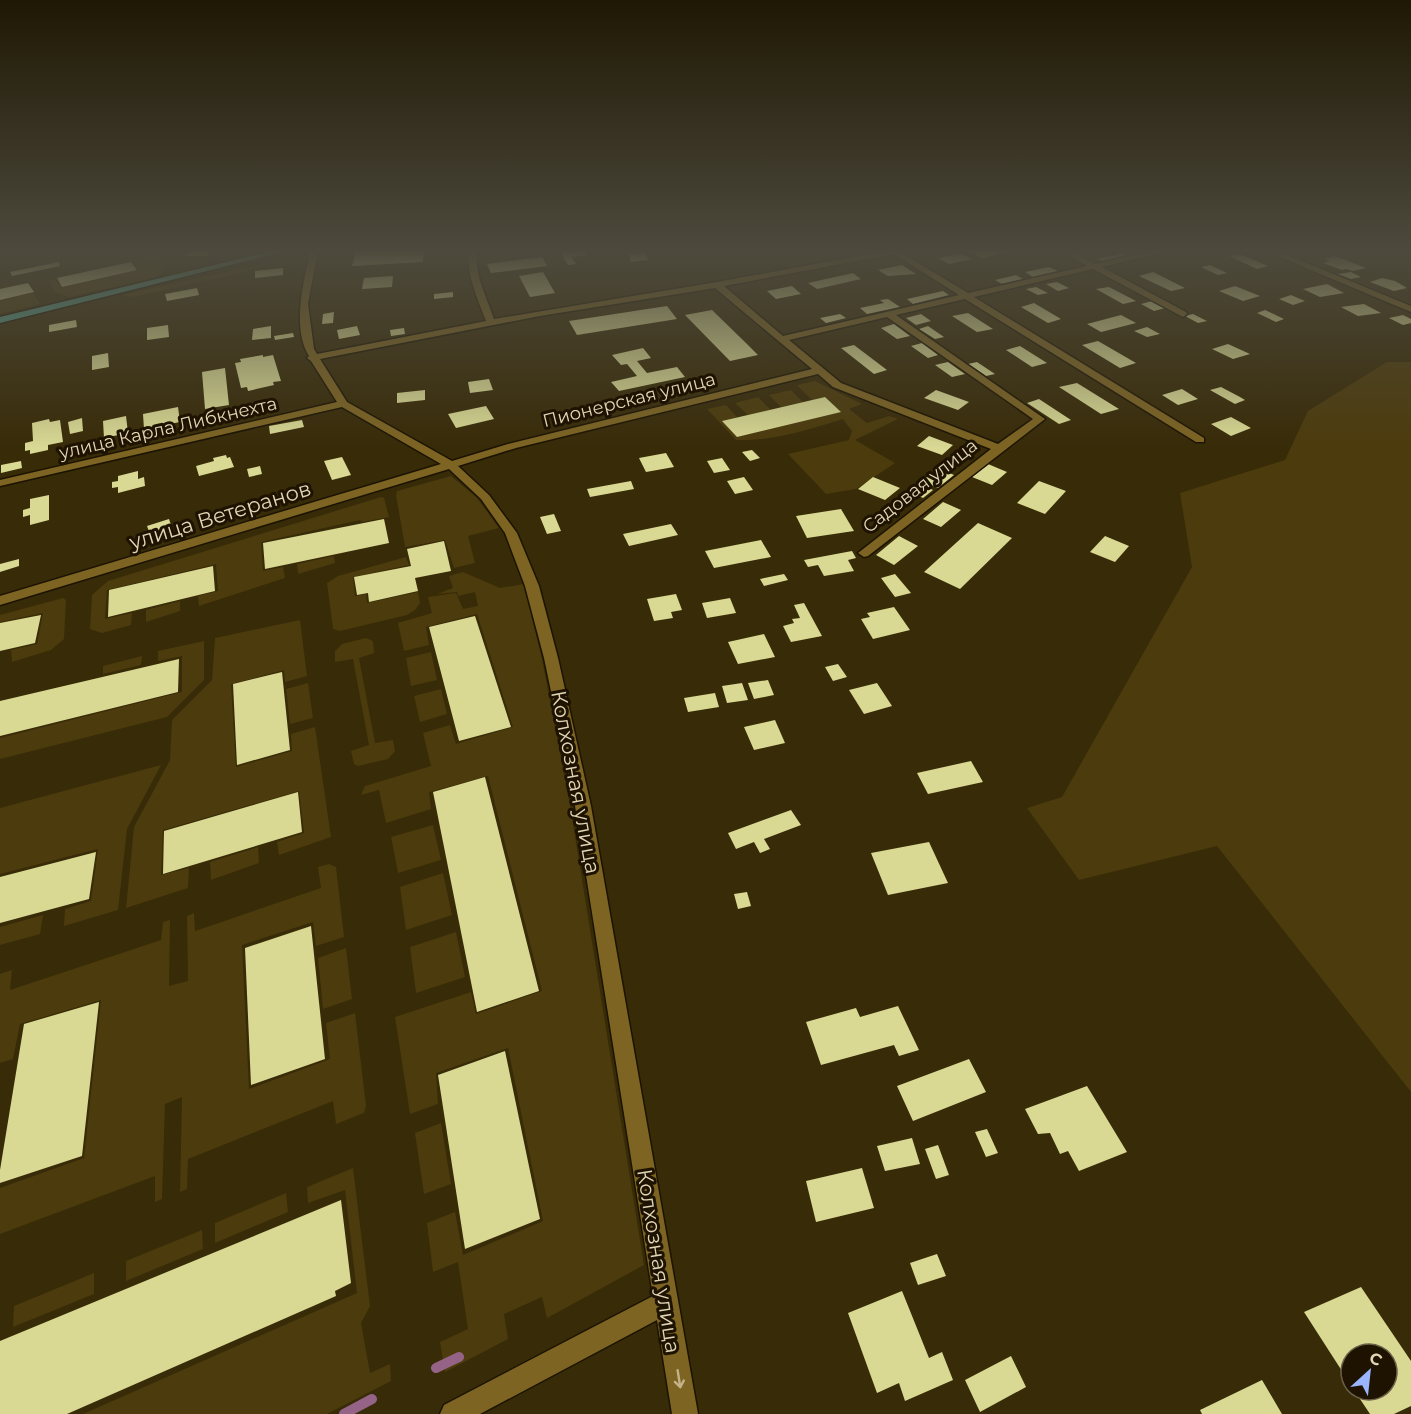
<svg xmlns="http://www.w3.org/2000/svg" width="1411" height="1414" font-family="Montserrat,sans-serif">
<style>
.green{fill:#4c3b0c}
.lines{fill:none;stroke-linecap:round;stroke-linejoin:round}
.stream{stroke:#946386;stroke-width:10}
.building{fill:#d9d994}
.minor-casing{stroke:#1c1402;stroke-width:3}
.major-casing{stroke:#1c1402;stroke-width:3}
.minor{fill:#7d6423;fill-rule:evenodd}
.major{fill:#52a495;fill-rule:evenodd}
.oneway{stroke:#c4b389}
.labels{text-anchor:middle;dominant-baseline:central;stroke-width:6;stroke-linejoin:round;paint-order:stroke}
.far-street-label{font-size:18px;fill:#e2d5b5;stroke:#1d1300}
.street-label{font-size:21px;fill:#e2d5b5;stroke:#1d1300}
</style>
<rect width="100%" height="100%" fill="#382b08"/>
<!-- green -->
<path class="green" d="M157,253L166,267L164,272L153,278L68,297L55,292L48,280L54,279L61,288L138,270L132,260Z
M257,265L261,266L246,272L132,297L122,295Z
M33,293L40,304L0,314V301Z
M1387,362H1411V1092L1217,846L1079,880L1027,808L1062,797L1192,567L1180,493L1285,460L1308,411Z
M815,381L862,404L849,409L867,423L889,416L898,419L855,440L895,463L856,489L826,494L788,454L849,440L852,431L843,419C807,430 774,441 736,440L707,409L726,405L737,417L723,421L737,437L840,412L825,397L812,400L797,385Z
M791,390L803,402L781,407L769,395Z
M758,397L771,410L748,415L735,403Z
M451,476L477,498L499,528L468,536L475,563L454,568L445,540L405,547L396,495L397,491Z
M381,497L384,498L389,517L362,522L360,520L261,542L263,571L283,567L285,578L199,606L198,596L218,591L216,564L107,590L105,619L132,613L131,625L102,633L90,629L92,595L108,581Z
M334,556L335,563L298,574L297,564Z
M406,557L409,565L353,577L355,596L366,594L367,603L418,592L420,603L415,610L407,615L340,631L333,629L327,583L338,576Z
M463,572L500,588L524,584L542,659L570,805L644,1265L547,1318L542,1297L504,1314L508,1339L445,1372L440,1342L468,1329L458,1262L433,1272L427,1223L455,1212L463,1255L543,1221L508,1048L436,1073L438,1104L410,1114L395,1017L471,992L476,1014L542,991L488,776L429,792L431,809L386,823L379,790L361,795L365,786L431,766L423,733L450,725L456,744L513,727L477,614L426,627L429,645L404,651L398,623L432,613L428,597L456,593L463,609L478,606L475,592L458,596L457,592L437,594L453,588L449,576Z
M63,598L66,600L64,639L51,650L12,662L11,650L37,644L43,613L0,622V615Z
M180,601V611L146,622V610Z
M300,620L307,676L285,682L284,670L231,684L236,767L292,751L291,734L315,727L331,837L279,855L277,842L304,833L299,791L163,830L161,875L189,868L188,888L126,908L134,827L170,760L172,720L212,680L215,638Z
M366,638L373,641L374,653L359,658L375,743L393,740L395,751L388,759L358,766L354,764L351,751L369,745L353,659L335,662V651L342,644Z
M204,641V680L167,717L0,759V738L182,692V656L158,661V651Z
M431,652L437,680L411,686L406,658Z
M142,656L141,665L103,674V666Z
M308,683L313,718L290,724L286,689Z
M441,689L447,714L420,722L414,696Z
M161,765L127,829L118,910L64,926L65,909L91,901L98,849L0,874V808Z
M433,825L441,860L398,873L391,837Z
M258,847L259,863L211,880L210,862Z
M329,864L336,867L344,937L316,946L313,922L242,945L249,1089L330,1059L326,1023L355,1013L366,1106L364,1113L336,1124L333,1101L188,1159L187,1189L180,1192L182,1097L165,1104L162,1199L155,1202V1176L0,1234V1188L84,1158L101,1000L20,1024L13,1059L0,1063V974L12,970L10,990L161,940L163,922L170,920L169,986L188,981L187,916L194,913L195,931L321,888L318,867Z
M443,873L452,915L406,930L400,887Z
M43,915L40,934L0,945V927Z
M456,932L465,977L416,993L410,947Z
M346,948L352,999L323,1009L318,958Z
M441,1123L451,1184L424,1194L415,1133Z
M353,1168L370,1306L361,1323L370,1373L390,1364L391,1381L327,1414H83L357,1293L345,1190L308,1203L307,1187Z
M286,1193L288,1212L215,1243V1223Z
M202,1230L203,1249L126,1281V1261Z
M94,1273V1294L13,1327L14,1306Z"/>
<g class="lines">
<!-- stream -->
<path class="stream" d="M436,1368L459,1357
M344,1414L372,1399"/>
</g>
<!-- building -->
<path class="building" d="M190,250H212L207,256H185Z
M356,250H424L423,262L352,266Z
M584,250L587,255L571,257L576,264L568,265L561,253Z
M1012,250L982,258L970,251L973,250Z
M645,253L648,260L631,262L629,254Z
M961,253L972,259L949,264L938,258Z
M1124,253L1132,257L1105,263L1098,259Z
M1239,254L1268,266L1257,269L1229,256Z
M1335,256L1366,268L1353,271L1346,269L1342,270L1323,263L1330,261L1325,259Z
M542,257L547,266L491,273L487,264Z
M59,262L60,266L12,276L10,272Z
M131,262L137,270L62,287L57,278Z
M902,265L916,274L888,276L878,270Z
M1210,265L1227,273L1218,275L1201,267Z
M1049,267L1058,271L1033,277L1025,272Z
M283,268V275L255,278V271Z
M543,272L555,293L530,297L519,276Z
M1153,272L1185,288L1171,291L1139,276Z
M1351,272L1361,277L1351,279L1338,274Z
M853,273L861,279L817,289L808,283Z
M1016,275L1023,279L1002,284L995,280Z
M393,276L392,287L362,289L364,278Z
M1382,278L1395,281L1407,288L1394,291L1370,282Z
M1057,282L1069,288L1058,291L1046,284Z
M28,283L34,292L0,300V289Z
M1327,284L1344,293L1320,297L1303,289Z
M792,286L801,294L776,299L767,291Z
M1235,286L1260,296L1243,301L1219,291Z
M1036,287L1048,293L1038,295L1026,289Z
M1109,287L1136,301L1123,304L1096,289Z
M197,288L199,295L167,301L165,294Z
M943,291L949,295L913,304L907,299Z
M453,292V297L434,299V294Z
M1291,295L1305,301L1293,305L1279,299Z
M888,299L900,307L867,314L860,308L884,303L880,300Z
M1152,301L1165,308L1154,311L1141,304Z
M1034,303L1061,319L1048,323L1021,307Z
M1364,304L1381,313L1358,316L1341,307Z
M667,306L677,319L577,335L569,321Z
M712,310L747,344L758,355L730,361L685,315Z
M1265,310L1284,319L1276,322L1257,313Z
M334,312L333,323L322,324L323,314Z
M968,313L993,329L977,332L952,316Z
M840,314L846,318L826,323L820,318Z
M921,314L931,321L916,325L906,318Z
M1193,314L1207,321L1198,323L1185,316Z
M1121,315L1136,323L1101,332L1087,324Z
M1403,315L1411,319V323L1403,325L1389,318Z
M76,320L77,327L49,332V325Z
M894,324L910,336L897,339L881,328Z
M168,325L169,337L147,340V328Z
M271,326V338L252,340L253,329Z
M357,326L360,335L339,339L337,330Z
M928,326L944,337L935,339L919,329Z
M1147,327L1160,334L1147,337L1134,331Z
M404,328L405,334L391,336L390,330Z
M293,333L294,337L275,340L274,336Z
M1098,341L1136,363L1120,368L1082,345Z
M922,343L938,355L928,358L911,346Z
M1228,344L1250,354L1233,359L1212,349Z
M854,345L887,370L874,374L841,348Z
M1020,346L1047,363L1032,367L1006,350Z
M643,348L651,358L637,361L647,373L677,367L685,377L619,391L611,382L637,376L627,364L621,365L612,355Z
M108,353L109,367L92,370V356Z
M263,355V357L273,355L281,381L273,382L274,385L248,391L247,387L241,388L235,363L241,362L240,359Z
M948,362L965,374L952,377L935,365Z
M977,362L995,374L986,376L968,364Z
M225,368L229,405L205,409L202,372Z
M489,379L493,390L470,393L468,382Z
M1077,383L1119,409L1101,414L1059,387Z
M1221,387L1240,397L1245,400L1235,404L1210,390Z
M1182,389L1198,399L1178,405L1162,395Z
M425,390V400L397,403V393Z
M936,390L969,402L958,410L924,398Z
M825,397L841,412L737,437L722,421Z
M1039,399L1071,420L1059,424L1027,403Z
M486,406L494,419L456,428L448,414Z
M178,407L180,422L144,429L143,414Z
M126,416L128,433L104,438L103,421Z
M1231,417L1251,428L1231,436L1211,424Z
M82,418L83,431L70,434L68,422Z
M49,419L50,422L60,420L63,442L48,445V450L30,454V450L25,451V443L33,441L32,423Z
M302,420L304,427L270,434L269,426Z
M157,429L158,437L143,440L142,433Z
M929,436L953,445L942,455L917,446Z
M752,450L760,458L750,461L742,452Z
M666,453L674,467L646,472L639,458Z
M226,455L227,458L230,457L234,467L199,476L196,466L214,461L213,458Z
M342,457L351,475L332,480L324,461Z
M722,458L730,470L714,473L707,461Z
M21,461L22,468L1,473V465Z
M988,464L1007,472L992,485L972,477Z
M260,466L262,474L249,477L247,469Z
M938,468L954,475L938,488L922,481Z
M138,471V479L144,477L145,486L118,493V487L112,488V482L118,481V476Z
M744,477L753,490L735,494L727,481Z
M873,477L900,488L885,500L858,489Z
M631,481L634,489L590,497L587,489Z
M1039,481L1066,491L1045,514L1017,503Z
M919,483L933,490L923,498L909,491Z
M49,495V520L30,525V515L23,517V510L30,508V499Z
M943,502L961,510L941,527L923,519Z
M841,509L854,531L807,538L796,516Z
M554,514L561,531L547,534L540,517Z
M169,519L172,528L150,534L147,526Z
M384,519L389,543L265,569L263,543Z
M978,523L1012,538L960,589L924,572Z
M671,524L678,535L629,546L623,534Z
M899,536L918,546L894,565L876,555Z
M1105,536L1129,546L1115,562L1090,552Z
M761,540L771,557L714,568L705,551Z
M444,541L451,571L415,578L418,591L369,602L368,593L357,595L354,577L411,566L407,549Z
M852,551L856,558L848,560L854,571L824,576L818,565L808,567L804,560Z
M19,559V566L0,572V564Z
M213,566L215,591L108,617L109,590Z
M784,574L788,580L764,586L760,579Z
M895,574L911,593L895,597L881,578Z
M676,594L682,610L671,612L673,618L654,621L647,599Z
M730,598L736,613L707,618L702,603Z
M804,603L822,636L791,642L783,626L794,623L792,619L800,618L794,605Z
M894,607L910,630L873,639L861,619L870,617L867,613Z
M41,615L35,643L0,651V623Z
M475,616L511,727L459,741L429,627Z
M764,634L775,657L738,664L728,642Z
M179,659L178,692L0,736V701Z
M838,664L847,677L833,681L825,667Z
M282,672L290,750L237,765L233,684Z
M768,680L774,695L754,699L748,683Z
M742,683L748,700L727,703L722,686Z
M877,683L892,706L864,714L849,690Z
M715,693L719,707L688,712L684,698Z
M775,720L785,743L754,750L744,727Z
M971,761L983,782L928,794L917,773Z
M485,777L539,991L477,1012L433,792Z
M298,792L302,832L163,874L164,831Z
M791,810L801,825L764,839L770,849L760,853L754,842L736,849L728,833Z
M929,842L948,883L888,895L871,853Z
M96,852L89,899L0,923V877Z
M747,892L751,906L738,909L734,894Z
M311,926L325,1059L251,1085L245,948Z
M99,1002L82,1156L0,1183V1170L24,1024Z
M898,1006L919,1050L899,1056L894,1045L821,1065L806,1022L856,1008L860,1017Z
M505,1051L540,1219L465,1249L438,1075Z
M969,1059L986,1092L913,1121L897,1086Z
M1087,1086L1127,1152L1079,1171L1068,1151L1060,1154L1050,1133L1038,1134L1025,1109Z
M987,1129L998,1153L986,1157L975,1132Z
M912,1138L920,1164L885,1171L877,1146Z
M938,1145L949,1175L936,1179L925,1149Z
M862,1168L874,1208L816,1222L806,1181Z
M341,1200L351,1283L335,1291L336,1296L67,1414H0V1341Z
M937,1254L946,1276L918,1285L910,1263Z
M1361,1287L1411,1361V1406L1394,1414H1370L1354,1390H1387V1354H1351V1385L1304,1312Z
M902,1291L929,1358L942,1352L953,1380L905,1401L899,1383L877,1393L848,1313Z
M1011,1356L1026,1387L980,1412L965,1380Z
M1262,1380L1282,1414H1202L1200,1410Z"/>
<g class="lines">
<!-- minor casing -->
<g class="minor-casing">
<path id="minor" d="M0,250H9L0,253Z
M303,250H312L317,256L308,304L314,349L317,354L486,321C480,305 462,265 471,250H479C470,265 489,303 494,319L717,282L891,250H909L902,253L968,293L1087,266L1059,250H1069L1095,264L1155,250H1170L1102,267L1186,312L1187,314L1183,317L1093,269L974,297L1204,438V442H1196L965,299L896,315L1045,419L868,556L864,557L858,553L991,449L833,387L818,374L516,448L458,466L489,495L517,533L539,586L558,658L591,806L698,1414H672L657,1320L480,1414H440L444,1405L653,1296L575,806L544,658L525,586L505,533L481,499L449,469L0,605V596L441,464L342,407L0,486V480L337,402L311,361L307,358L309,356C292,329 303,285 309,256ZM894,254L959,295L783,336L724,286ZM715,288L812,369L508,444L452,461L347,402L320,359L540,316ZM887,317L1033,419L998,444L841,383L789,340Z
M1263,250H1275L1411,306V312Z"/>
</g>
<!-- major casing -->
<g class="major-casing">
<path id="major" d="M276,250H291L0,323V317Z"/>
</g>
<!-- minor -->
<use href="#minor" class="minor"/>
<!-- major -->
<use href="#major" class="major"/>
</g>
<!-- one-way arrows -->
<defs><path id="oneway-shaft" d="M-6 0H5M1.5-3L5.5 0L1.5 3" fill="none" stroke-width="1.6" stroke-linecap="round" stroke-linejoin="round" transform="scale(1.5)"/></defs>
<use class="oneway" href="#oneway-shaft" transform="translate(679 1379) rotate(81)"/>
<!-- sky -->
<linearGradient id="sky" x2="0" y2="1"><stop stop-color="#1f1804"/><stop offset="0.56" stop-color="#4d4a3d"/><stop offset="1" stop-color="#4d4a3d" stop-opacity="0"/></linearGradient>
<rect width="1411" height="448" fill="url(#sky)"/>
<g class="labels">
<!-- far-street labels -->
<g class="far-street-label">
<text transform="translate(629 400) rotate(-14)">Пионерская улица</text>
<text transform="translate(168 428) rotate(-13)">улица Карла Либкнехта</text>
<text transform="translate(920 486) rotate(-38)">Садовая улица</text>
</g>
<!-- street labels -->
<g class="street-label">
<text transform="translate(220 515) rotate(-17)">улица Ветеранов</text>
<text transform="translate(576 782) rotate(79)">Колхозная улица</text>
<text transform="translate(659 1261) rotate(81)">Колхозная улица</text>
</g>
</g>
<!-- north arrow -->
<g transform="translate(1369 1372) rotate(27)"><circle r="28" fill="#1d1300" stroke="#6c6148" stroke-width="1.5"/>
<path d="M0-4.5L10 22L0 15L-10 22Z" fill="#9ab5fd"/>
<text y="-9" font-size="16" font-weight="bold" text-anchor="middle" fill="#e2d5b5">С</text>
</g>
</svg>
